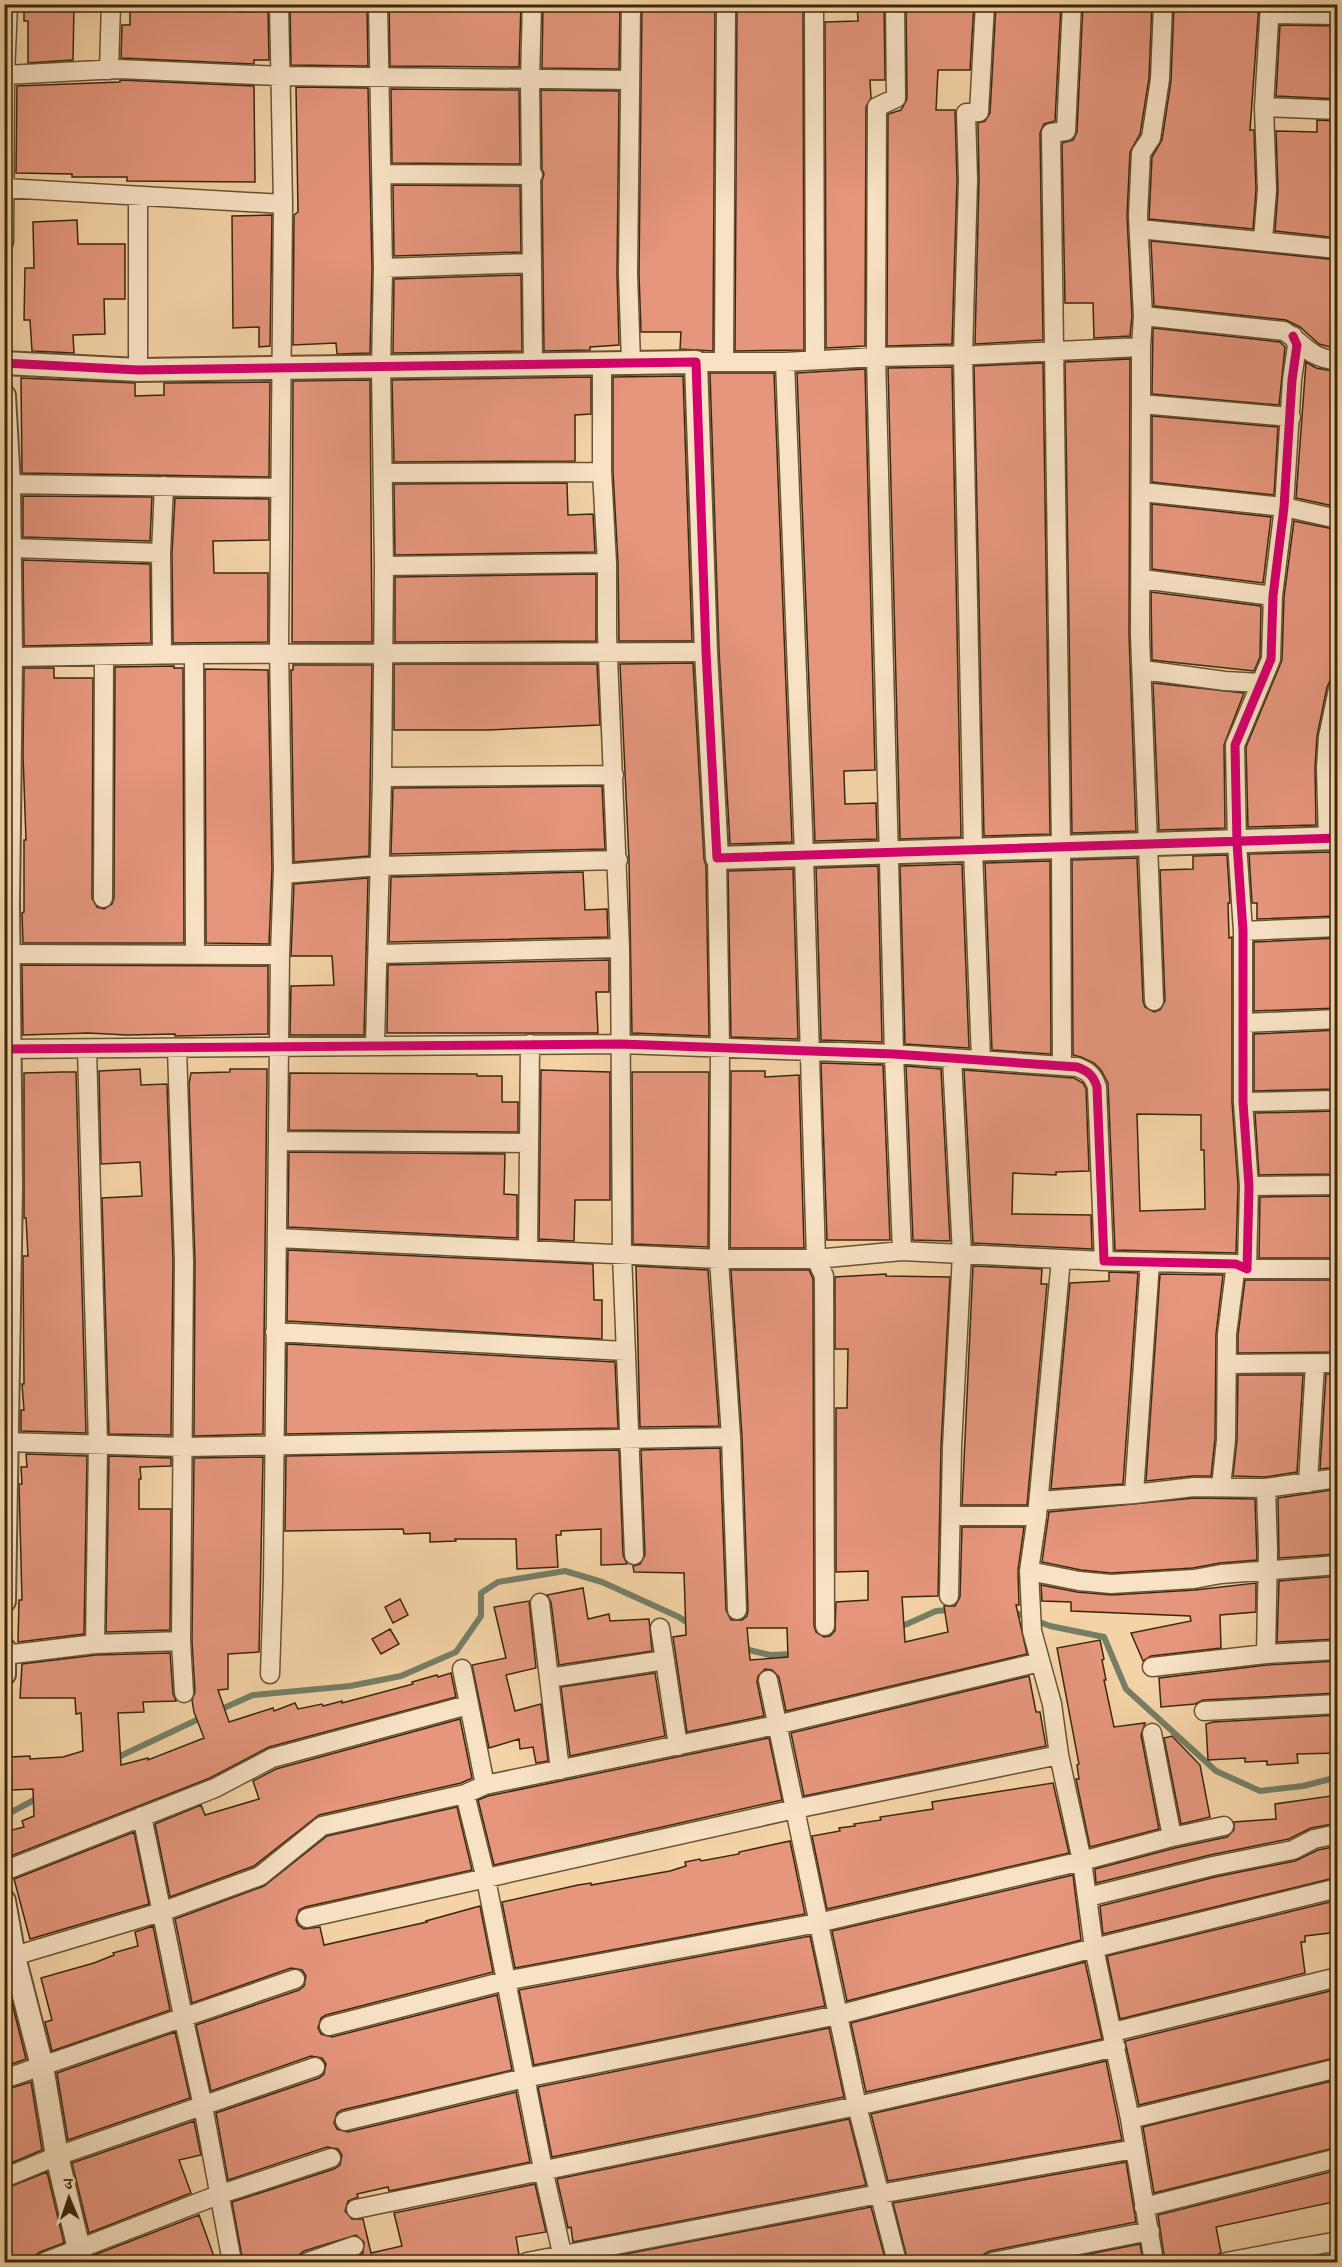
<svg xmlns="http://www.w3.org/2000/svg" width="1342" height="2267" font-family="'Libre Caslon Text','Noto Serif Devanagari',serif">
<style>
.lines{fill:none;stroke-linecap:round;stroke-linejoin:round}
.stream{stroke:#757f66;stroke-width:6}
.building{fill:#e6967d;stroke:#3a280d;stroke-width:1.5;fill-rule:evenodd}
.minor-casing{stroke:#685333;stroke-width:21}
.tertiary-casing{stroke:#685333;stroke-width:26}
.minor{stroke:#f8e2c5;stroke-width:18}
.tertiary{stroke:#f8e2c5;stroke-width:22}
.cycleway-casing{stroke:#f8e2c5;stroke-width:13}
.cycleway{stroke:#d6006c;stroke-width:9}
</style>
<rect width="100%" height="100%" fill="#f4d3a6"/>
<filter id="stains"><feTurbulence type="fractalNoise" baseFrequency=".00333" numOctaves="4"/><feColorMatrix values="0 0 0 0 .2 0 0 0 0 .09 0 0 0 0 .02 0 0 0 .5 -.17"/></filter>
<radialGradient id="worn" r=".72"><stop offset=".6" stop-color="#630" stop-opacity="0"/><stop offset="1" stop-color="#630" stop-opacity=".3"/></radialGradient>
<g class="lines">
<!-- stream -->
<path class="stream" d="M1011,1611L1050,1626L1104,1637L1126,1689L1216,1771L1260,1791L1303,1786L1338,1777
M898,1628L936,1611L950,1610
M741,1648L770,1655L793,1654
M217,1711L253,1695L350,1686L401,1676L456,1652L481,1616V1593L498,1582L565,1571L602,1582L679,1617L692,1626
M114,1759L203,1717
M4,1816L38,1798"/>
</g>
<!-- building -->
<path class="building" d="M24,4H74L73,60L28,63V21H24Z
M154,4H238V12L268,11L269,60H254V64L121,58L122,25H130V7H154Z
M290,4H326V7L367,6L368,66L291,65Z
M389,4H521L519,67L390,66Z
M543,4H620L619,69L542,68Z
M642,4H715L713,351L680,349L681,332H641L639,274Z
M737,4H803L804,350L735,351Z
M857,4H884L885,80H870L871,98L866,107L865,346L826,348L825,22L858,21Z
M906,4H974L970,70H938L936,110H955L957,180L952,344L887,346L888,114L901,110L907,99Z
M996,4H1061L1055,121L1044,124L1040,133L1043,340L975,344L979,180L978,123L985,121L990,113Z
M1083,4H1152L1149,78L1140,134L1130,152L1127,216L1132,316L1130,336L1094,338L1093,303H1065L1062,143L1073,140L1077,132Z
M1174,4H1259L1250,130H1254L1256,190L1253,229L1149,219L1152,157L1162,140L1171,81Z
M1280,25L1338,26L1337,99L1276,96Z
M120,80L254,86L255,182L127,181V177H72V174L16,173L17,86L120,82Z
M296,87L368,88L372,268L370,353L337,354L336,343L293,345L294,215L298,212Z
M391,89L519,90L520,164L392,163Z
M541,90L619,91L617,274L619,345L590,347V350L544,351L542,181L544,174L542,169Z
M1317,120L1338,121V238L1275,231L1278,190L1276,131L1317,132Z
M393,185L520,186L521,252L394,256Z
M272,215L270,346L259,347V327L233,328L232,216Z
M77,220L78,244H125V299H104L105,334L73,335L74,353L32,351L30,320H24L25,268H34L33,222Z
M1151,241L1338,260V349L1319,344L1300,327L1286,320L1154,306Z
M521,275L522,351L393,353L394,279Z
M1153,328L1280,342L1285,347L1279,405L1152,394Z
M1130,359L1129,635L1136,831L1072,833L1065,362Z
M1306,362L1316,368L1338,372V507L1296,498Z
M1043,363L1050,834L984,836L974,366Z
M952,367L961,837L900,839L888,368Z
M865,369L875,770L844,771V774L845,804L876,803L877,839L815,841L797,373Z
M710,373H774L792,842L730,844L719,651Z
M683,376L692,641H619L618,563L613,472V377Z
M591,377V414L575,415V461L394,462L392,380Z
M21,378L135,383V396L164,395V383L270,382L269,477L22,473Z
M370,380L372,642H292L293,381Z
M1152,416L1278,427L1274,495L1152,482Z
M567,483L568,515L593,514L595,552L395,555L394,484Z
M23,496L152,497L150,541L23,537Z
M175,498L269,499V540L213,541L214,573H268V642L173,643L172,553Z
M1152,504L1271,517L1263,583L1152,569Z
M1294,521L1338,530L1337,664L1336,678L1330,681L1327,687L1317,736L1315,768L1316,825L1248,827L1246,747L1282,660L1284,597Z
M23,560L150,564L151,643L24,646Z
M596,574V641L395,642V577Z
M1151,592L1261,606L1260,657L1254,671L1152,660Z
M693,663L704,859L706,866L709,1036L632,1033L629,859L620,664Z
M394,664H597L600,725L488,730H394Z
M293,665H372L369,856L294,862L291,670H293Z
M174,666V668H183L184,943H23L22,913L24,912V840H26L23,755L24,668H54V678H93L92,898L97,907L104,909L112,904L114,898L115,667Z
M205,669L268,670L272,868L269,944L206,943Z
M1153,683L1244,693L1224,745L1225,828L1159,830Z
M602,786L605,849L391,854L393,788Z
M1333,852L1334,886H1337V916L1257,919V903H1252L1249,854Z
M1227,855L1230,903H1228L1229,938L1232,937V1102L1238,1186L1236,1253L1115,1250L1108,1083L1101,1070L1094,1063L1081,1057L1073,1055L1072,860L1137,858L1143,1001L1145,1007L1154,1012L1160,1010L1165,1001L1160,870L1193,869V856ZM1137,1114L1201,1115V1150H1204L1205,1209L1140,1211Z
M1050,861L1051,1054L992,1050L985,863Z
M962,864L969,1048L905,1044L900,866Z
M878,866L882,1042L821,1040L816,868Z
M793,869L798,1039L731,1037L728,871Z
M583,872L585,910L607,909L608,937L389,942L391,877Z
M368,878L364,1035H290L291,986L334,985L332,956H291L294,884Z
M1338,938V1008L1254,1011V942Z
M609,960V992H596L598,1033H387L388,965Z
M22,965L268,966V1034L175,1036V1034L127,1035L88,1033L23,1035Z
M1338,1030V1089L1254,1091V1034Z
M821,1063L883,1065L890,1240H827Z
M906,1066L941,1069L950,1241L913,1240Z
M140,1069L141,1085L167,1084L173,1261L171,1435L109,1434L102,1198L142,1196L140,1162L101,1164L99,1071Z
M230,1069H267L263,1434L194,1436L195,1261L189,1084L191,1073L230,1072Z
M541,1070L610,1072V1200H575L574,1241L539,1239Z
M964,1070L1074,1078L1083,1083L1086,1089L1089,1171L1056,1172V1175L1013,1173L1012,1214L1091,1215L1092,1249L973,1243Z
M731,1071H765V1077L799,1075L804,1248H730Z
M62,1072H76L86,1433L21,1431V1410H24L22,1384H24L23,1256H28L26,1218H24V1073Z
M632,1072H709L708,1247L633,1244Z
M290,1073L477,1074V1076H502V1102H518V1132L289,1130Z
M1338,1111V1174L1259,1175L1255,1113Z
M289,1152L505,1154L504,1194L517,1195V1238L288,1227Z
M1338,1196V1258H1259L1260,1197Z
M288,1250L593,1264L594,1300H602V1339L287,1321Z
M636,1266L708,1270L719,1426L640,1427Z
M973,1266L1042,1269L1041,1284H1047L1027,1505H962Z
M731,1270H809L813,1279L814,1626L816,1632L824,1637L830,1636L835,1631L836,1602L868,1600V1571L836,1572V1408H847L848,1349H835V1277L886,1274V1276L950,1277L941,1447L938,1596L902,1597L905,1642L948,1632L944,1606H955L960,1597L962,1527H1024L1018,1570L1019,1605H1016L1027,1654L786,1711L779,1677L772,1670L765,1669L758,1676L757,1682L764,1716L687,1732L673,1637L686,1635L684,1573L634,1572L633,1566L640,1564L645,1555L641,1450L720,1448L726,1610L731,1620H742L747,1616L748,1610L742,1436ZM747,1628H787L788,1657L750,1660Z
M1109,1272L1138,1273L1123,1484L1051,1489L1070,1283L1109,1281Z
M1160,1274L1223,1275L1216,1334L1215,1439L1211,1476H1193L1146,1481Z
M1245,1280H1338L1337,1352L1238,1353V1335Z
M287,1344L615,1362L618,1428L286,1434Z
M1326,1374H1337L1338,1467L1320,1469Z
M1238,1375H1303L1297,1472L1265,1477L1233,1476L1237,1440Z
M619,1450L623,1555L627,1564L601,1565V1529L561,1531V1535H556L558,1567L517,1569L516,1539H455L456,1541L430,1542V1533L404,1534L403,1529L285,1531L286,1456Z
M26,1454L87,1456L84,1634L18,1642L19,1600H22L19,1484H22L21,1467H27Z
M109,1456L171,1458V1466L140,1467L141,1479H139V1509H171L170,1630L106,1632Z
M263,1457L259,1652L228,1654V1689L218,1690L229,1722L273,1708L274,1711L295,1703L298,1709L322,1704L323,1706L342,1701V1703L413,1684L412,1682L437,1675L438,1677L451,1673L456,1697L269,1747L210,1778L6,1858L4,1832L24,1827L22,1821L34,1816L33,1789L12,1790L11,1757L30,1756V1759L63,1757L83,1751L81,1713L76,1714L75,1698H20L22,1664L96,1655L170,1653L173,1694L176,1701L143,1702L144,1712L118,1713L121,1765L148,1758V1760L204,1738L194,1712L192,1700L195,1692L192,1641L194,1458Z
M1338,1489V1554L1279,1558L1278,1498Z
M1195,1498L1255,1499L1257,1560L1220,1563L1193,1568L1111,1573L1081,1570L1042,1562L1049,1512Z
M1338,1576V1639L1277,1642L1279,1581Z
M1256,1583V1612L1220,1615L1221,1648L1151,1656L1143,1661L1131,1633L1191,1621L1190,1616L1071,1611V1602L1042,1601L1041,1585L1077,1592L1112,1595L1195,1590Z
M583,1588L588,1619L609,1614L610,1621L649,1619L652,1651L559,1665L551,1602L547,1595Z
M400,1599L408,1615L393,1623L385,1607Z
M529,1601L536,1668L506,1675L515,1711L541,1704L548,1761L536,1763L533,1747L520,1749L519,1739L489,1748L472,1665L506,1658L494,1607Z
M390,1629L399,1644L381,1654L372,1639Z
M1100,1640L1104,1659L1102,1660L1106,1680H1104L1114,1727L1145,1723L1141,1735L1159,1829L1090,1847L1076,1779H1079L1077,1765L1079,1764L1057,1648Z
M1338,1661V1693L1203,1700L1195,1704L1161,1707L1159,1678L1267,1665Z
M655,1673L665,1736L570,1756L561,1687Z
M1029,1676L1036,1712H1040L1046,1746L804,1796L791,1733Z
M1338,1715V1753L1297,1754L1298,1763L1267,1765V1761L1245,1762V1758L1208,1760L1206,1724L1213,1722Z
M460,1719L472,1778L461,1783L319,1815L254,1866L170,1897L155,1824L201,1805L205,1815L259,1799L253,1781L276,1769Z
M1172,1736L1200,1765L1210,1817L1181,1824L1164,1738Z
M769,1738L782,1800L494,1865L478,1800L488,1796Z
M1053,1783L1069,1853L827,1909L812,1836L840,1831L839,1828L855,1826L854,1824L881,1820L880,1817L933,1809L932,1802Z
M1338,1795V1823L1311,1828L1289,1839L1210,1855L1096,1883L1095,1869L1175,1848L1227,1837L1234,1830V1822L1276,1819L1275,1804Z
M457,1807L472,1870L305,1907L299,1910L296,1920L298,1925L304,1929L320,1927L324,1945L427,1922L426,1921L480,1906L493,1972L326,2015L321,2018L318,2028L321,2034L332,2037L497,1995L512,2070L342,2110L337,2113L334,2123L337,2129L348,2132L516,2092L530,2162L389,2191L388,2187L357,2194L358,2197L348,2201L345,2211L352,2219H363L371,2253L402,2246L394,2213L535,2184L546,2232L516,2237L519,2255L516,2262H341L363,2253L364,2242L356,2235L304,2251L299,2255L297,2262H243L232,2202L334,2169L340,2165L342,2155L338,2149L327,2147L228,2180L216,2113L319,2078L324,2074L326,2064L322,2058L311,2056L211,2091L196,2025L299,1990L304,1986L306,1976L302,1970L291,1968L192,2003L175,1919L264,1886L327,1836Z
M134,1832L149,1904L30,1939L14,1879Z
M790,1841L805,1914L515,1968L502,1902L578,1885L591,1883V1885L670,1871L686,1866L685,1862L700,1859L701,1861L739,1854V1852Z
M1338,1846V1849H1335L1338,1877L1103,1934L1100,1906L1215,1877L1295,1861L1318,1850Z
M1073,1875L1081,1940L847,2001L832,1931Z
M1338,1900V1932L1305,1936V1942H1301L1305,1973L1120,2019L1107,1956Z
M153,1926L170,2010L52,2051L45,2022L52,2020L41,1978L94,1963L114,1955L113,1953L138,1946L135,1932Z
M810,1936L825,2006L534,2065L519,1990Z
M1085,1962L1102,2039L866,2092L851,2023Z
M6,1979L26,2059L4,2067V1980Z
M1334,1990L1338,2013V2057L1139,2105L1125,2041Z
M829,2028L844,2097L552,2157L538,2087Z
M175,2032L190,2098L68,2140L57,2073Z
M1106,2061L1122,2140L888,2181L871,2114Z
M1336,2080L1338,2147L1154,2193L1143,2127Z
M31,2082L42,2150L4,2166V2090Z
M849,2119L866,2185L573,2242L571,2227L568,2228L557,2179Z
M194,2121L201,2155L179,2160L191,2193L89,2233L72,2163Z
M1126,2162L1136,2222L990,2251L984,2254L981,2262H973L972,2257L945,2262H908L893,2203Z
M1338,2170V2201L1216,2227L1221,2252L1215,2258L1193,2262H1165L1158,2215Z
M47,2172L64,2243L40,2252L36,2255L34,2262H8L4,2251V2189Z
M871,2207L886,2262H584Z
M199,2215L216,2262H95L94,2255Z
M1140,2244L1143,2262H1048Z"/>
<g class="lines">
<!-- minor casing -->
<g class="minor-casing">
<path id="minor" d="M532,4L530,79L533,364
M631,4L628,274L631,362
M814,4L815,360
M895,4L896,98L877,107L876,357L894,1054L902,1251
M1270,14L1338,15
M109,70L111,4
M5,75L119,69L280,76L629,80
M1264,107L1338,110
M382,174L533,175
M5,188L283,204
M138,196V370
M1139,229L1338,249
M1263,240L1267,190L1264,107L1270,4
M4,242L5,75L8,4
M383,268L532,263
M1143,316L1284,331C1307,346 1307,357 1338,361
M1141,347V404L1291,417
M602,362V472L607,563V633L620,948L622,1254L634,1555
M696,362H785L876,357L975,355L1141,347L1143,316L1138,216L1141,153L1151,138L1160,79L1163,4
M724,362L726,4
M785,362L804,855L816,1259L824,1276L825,1626
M1141,404L1140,635L1154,1001
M383,473L602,472
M4,484L280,488
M1142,492L1284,507L1338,519
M11,548L161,553
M384,566L607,563
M1142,579L1273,596
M162,654L161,553L164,486
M194,654L195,954
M11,657L194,654L706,652
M1143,670L1225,681L1261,683
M382,777L614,775
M1328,839L1326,768L1328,737L1338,689
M717,858L720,1046L719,1259L731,1437L737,1610
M283,874L380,866L618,860
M103,898L104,657
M1243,931L1338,927
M8,954L280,955
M378,954L620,948
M1244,1023L1338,1019
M375,1044L382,777L384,566L381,368L383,268L378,4
M4,1049L621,1044L894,1054L1077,1067C1088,1071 1093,1075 1097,1087L1104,1261L1236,1264L1247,1269L1249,1186L1243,1102V931L1237,843L1235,745L1271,659L1273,596L1284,507L1292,380L1297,345L1293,336
M87,1049L98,1444L95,1644
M177,1049L184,1261L181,1641L184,1693
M981,1060L973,850L963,355L968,180L966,113L979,112L985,4
M1062,1066L1061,846L1051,133L1066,131L1072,4
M1243,1102L1338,1100
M278,1141L529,1143
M1249,1186L1338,1185
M277,1238L719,1259H816L902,1251L1104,1261
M528,1250L530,1044
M1061,1259L1037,1516L1029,1571L1032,1631L1052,1704L1059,1755L1082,1861L1094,1948L1130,2119L1154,2262
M1247,1269H1338
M275,1332L625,1351
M1227,1364L1338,1363
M4,1442L184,1447L731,1437
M1308,1483L1315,1364
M1221,1487L1226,1440L1227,1334L1236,1264
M1134,1494L1150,1262
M1039,1501L1134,1494L1194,1487L1266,1488L1338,1478
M951,1516H1037
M1029,1571L1079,1581L1111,1584L1194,1579L1221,1574L1338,1565
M949,1596L952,1447L962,1254L952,1059
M540,1603L560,1770
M660,1628L678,1746
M1266,1654L1268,1550L1266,1488
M5,1655L95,1644L181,1641
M1152,1667L1266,1654L1338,1650
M462,1669L485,1785
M270,1674L273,1583L280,955L283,868L279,650L283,204L279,4
M549,1678L665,1660
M768,1680L857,2106L897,2262
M1204,1711L1338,1704
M1152,1733L1172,1837
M465,1794L486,1879L543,2169L564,2262
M142,1816L183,2016L203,2106L232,2262
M4,1871L215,1788L272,1758L468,1705
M1088,1897L1213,1866L1293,1850L1314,1839L1338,1834
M307,1918L795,1809L1059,1755
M4,1959L161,1912L260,1876L322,1826L465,1794L485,1785L776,1725L1040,1662
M329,2026L505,1981L818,1923L1082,1861L1172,1837L1224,1826
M1113,2032L1338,1977
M4,2079L295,1979
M1130,2119L1338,2068
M345,2121L525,2078L838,2015L1094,1948L1338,1888
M4,2178L57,2156L315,2067
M1144,2207L1338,2158
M356,2209L857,2106L1116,2047
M45,2262L218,2195L331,2158
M308,2262L354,2246
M527,2262L879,2194L1135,2149
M992,2262L1150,2231
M1226,2262L1338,2241"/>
</g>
<!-- tertiary casing -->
<g class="tertiary-casing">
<path id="tertiary" d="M4,363L138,370L696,362L706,652L717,858L1338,838
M4,396L9,484L11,657L8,903L11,1187L4,1601
M4,1649V1674
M4,1901L14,1957L42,2066L57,2156L82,2262"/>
</g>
<!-- minor -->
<use href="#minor" class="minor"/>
<!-- tertiary -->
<use href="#tertiary" class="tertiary"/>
<!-- cycleway casing -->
<g class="cycleway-casing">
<path id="cycleway" d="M4,363L138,370L696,362L706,652L717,858L1338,838
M4,1049L621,1044L894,1054L1077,1067C1088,1071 1093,1075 1097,1087L1104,1261L1236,1264L1247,1269L1249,1186L1243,1102V931L1237,843L1235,745L1271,659L1273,596L1284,507L1292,380L1297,345L1293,336"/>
</g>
<!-- cycleway -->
<use href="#cycleway" class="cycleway"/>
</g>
<!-- margin -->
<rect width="1342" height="2267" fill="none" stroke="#f4d3a6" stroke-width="24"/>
<rect x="6" y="6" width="1330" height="2255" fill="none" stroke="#3a280d" stroke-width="3"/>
<rect x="12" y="12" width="1318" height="2243" fill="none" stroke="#3a280d" stroke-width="1.5"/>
<!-- north arrow -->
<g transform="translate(69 2198) rotate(358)" stroke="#f8e2c5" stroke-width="4.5" paint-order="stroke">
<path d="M0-4.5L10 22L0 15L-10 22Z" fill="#3a280d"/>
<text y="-9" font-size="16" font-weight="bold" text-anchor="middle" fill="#3a280d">उ</text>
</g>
<rect width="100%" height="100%" filter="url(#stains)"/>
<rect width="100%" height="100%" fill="url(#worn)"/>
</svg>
